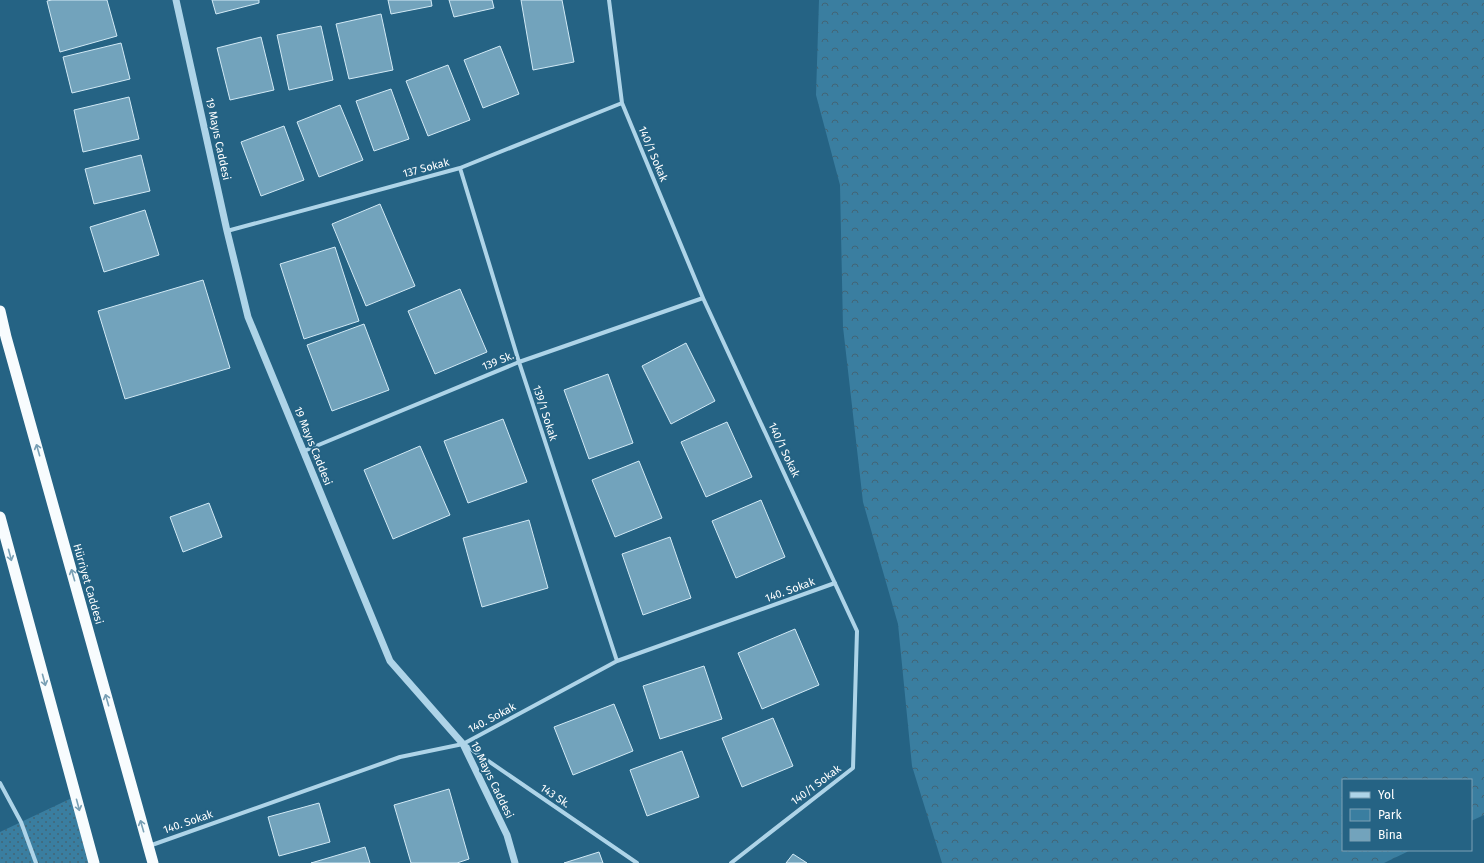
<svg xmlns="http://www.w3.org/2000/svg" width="1484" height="863" font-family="'Fira Sans',sans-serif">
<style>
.green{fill:url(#green-dots)}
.forest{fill:url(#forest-crowns)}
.building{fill:#72a3bc;stroke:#d2eaf6}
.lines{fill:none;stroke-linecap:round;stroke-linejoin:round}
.minor{stroke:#aed4e8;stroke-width:4}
.tertiary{stroke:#aed4e8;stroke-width:7}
.trunk{stroke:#f8fcfe;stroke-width:11}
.oneway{stroke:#79a0b5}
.labels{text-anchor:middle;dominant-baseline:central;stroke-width:4;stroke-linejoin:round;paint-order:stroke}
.street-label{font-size:11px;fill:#fff;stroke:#256384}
</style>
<defs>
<pattern id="green-dots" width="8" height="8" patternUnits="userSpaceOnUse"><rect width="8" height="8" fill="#3a7ea0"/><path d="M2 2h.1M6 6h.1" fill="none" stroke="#436576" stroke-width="1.8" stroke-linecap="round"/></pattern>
<pattern id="forest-crowns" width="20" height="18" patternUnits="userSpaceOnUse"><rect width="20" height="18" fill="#3a7ea0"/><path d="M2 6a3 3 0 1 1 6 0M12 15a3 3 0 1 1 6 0" fill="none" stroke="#436576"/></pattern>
</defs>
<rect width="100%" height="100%" fill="#256384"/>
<!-- green -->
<path class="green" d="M76,796L94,863H0V832Z"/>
<!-- forest -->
<path class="forest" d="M819,0H1484V815L1471,821V780H1343V850H1411L1384,863H942L912,766L898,624L863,502L843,327L840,185L816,95Z"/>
<!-- building -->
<path class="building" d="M52,0H107L117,36L60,52L47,1Z
M212,0H259V3L216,14Z
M388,0H431L432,6L391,14Z
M449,0H492L494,8L454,17Z
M521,0H562L574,62L533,70Z
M381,14L393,70L349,79L336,24Z
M321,26L333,80L289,90L277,35Z
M261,37L274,90L230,100L217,48Z
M121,43L130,79L72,93L63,57Z
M500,46L519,94L483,108L464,60Z
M448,65L470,120L428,136L406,81Z
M391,89L409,139L374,151L356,101Z
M129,97L139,139L83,152L74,110Z
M340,105L363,160L319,177L297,122Z
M284,126L304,180L261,196L241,142Z
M141,155L150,191L94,204L85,169Z
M380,204L415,286L366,306L332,224Z
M145,210L159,255L104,272L90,227Z
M335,247L359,321L304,339L280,264Z
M203,280L230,368L125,399L98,311Z
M460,289L487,352L435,374L408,311Z
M364,324L389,390L332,411L307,345Z
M686,343L715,401L671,424L642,366Z
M608,374L633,443L589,459L564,390Z
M503,419L527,482L468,503L444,441Z
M727,422L752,477L706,497L681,442Z
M420,446L450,515L393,539L364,470Z
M639,461L662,518L615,537L592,480Z
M761,500L785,557L736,578L712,521Z
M209,503L222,537L183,552L170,517Z
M529,520L548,588L482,607L463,538Z
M670,537L691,598L643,615L622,554Z
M795,629L819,685L762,709L738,653Z
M704,666L722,719L660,739L643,686Z
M614,704L633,751L573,775L554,727Z
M773,718L793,766L742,787L722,738Z
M682,751L699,797L647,816L630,770Z
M449,789L469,859L457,863H411L394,805Z
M319,803L330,842L279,856L268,817Z
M365,847L370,863H311Z
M599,852L603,863H564Z
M793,854L807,863H786Z"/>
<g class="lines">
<!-- minor -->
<path class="minor" d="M609,0L622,103L703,298L857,631L853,768L731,863
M460,168L519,362L617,661
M227,231L460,168L622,103
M304,451L519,362L703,298
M465,745L637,863
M0,783L21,822L36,863
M149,846L400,757L463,744L617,661L835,583"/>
<!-- tertiary -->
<path class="tertiary" d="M176,0L227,231L248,317L390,661L463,744L507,835L515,863"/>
<!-- trunk -->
<path class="trunk" d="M0,311L6,337L153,863
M0,517L94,863"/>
</g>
<!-- one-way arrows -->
<defs><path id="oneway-shaft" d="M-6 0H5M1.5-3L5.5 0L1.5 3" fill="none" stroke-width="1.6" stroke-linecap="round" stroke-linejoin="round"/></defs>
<g class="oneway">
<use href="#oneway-shaft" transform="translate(38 450) rotate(-106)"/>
<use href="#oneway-shaft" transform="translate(10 555) rotate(75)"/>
<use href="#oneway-shaft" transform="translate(73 575) rotate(-106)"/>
<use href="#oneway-shaft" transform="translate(44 680) rotate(75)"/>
<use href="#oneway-shaft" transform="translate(107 700) rotate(-106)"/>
<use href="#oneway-shaft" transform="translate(78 805) rotate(75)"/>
<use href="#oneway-shaft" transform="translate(142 826) rotate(-106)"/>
</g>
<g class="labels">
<!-- street labels -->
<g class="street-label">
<text transform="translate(218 139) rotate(78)">19 Mayıs Caddesi</text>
<text transform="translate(653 154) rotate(67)">140/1 Sokak</text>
<text transform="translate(426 168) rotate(-15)">137 Sokak</text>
<text transform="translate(498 361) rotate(-22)">139 Sk.</text>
<text transform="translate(545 413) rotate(72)">139/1 Sokak</text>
<text transform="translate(313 446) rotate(68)">19 Mayıs Caddesi</text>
<text transform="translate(784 450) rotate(65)">140/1 Sokak</text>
<text transform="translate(88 584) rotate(74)">Hürriyet Caddesi</text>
<text transform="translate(790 590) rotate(-20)">140. Sokak</text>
<text transform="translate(492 718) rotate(-28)">140. Sokak</text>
<text transform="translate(492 780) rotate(64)">19 Mayıs Caddesi</text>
<text transform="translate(816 785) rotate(-37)">140/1 Sokak</text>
<text transform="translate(555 796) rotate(34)">143 Sk.</text>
<text transform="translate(188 822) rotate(-19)">140. Sokak</text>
</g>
</g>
<!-- legend -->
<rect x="1342" y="779" width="130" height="72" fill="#256384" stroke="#7ca1b5"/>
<rect x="1350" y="792" width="20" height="6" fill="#aed4e8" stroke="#7ca1b5"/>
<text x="1378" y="799" font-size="12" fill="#ffffff">Yol</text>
<rect x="1350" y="809" width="20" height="12" fill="#3a7ea0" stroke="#7ca1b5"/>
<text x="1378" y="819" font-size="12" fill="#ffffff">Park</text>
<rect x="1350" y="829" width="20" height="12" fill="#72a3bc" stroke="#7ca1b5"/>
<text x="1378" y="839" font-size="12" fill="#ffffff">Bina</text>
</svg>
